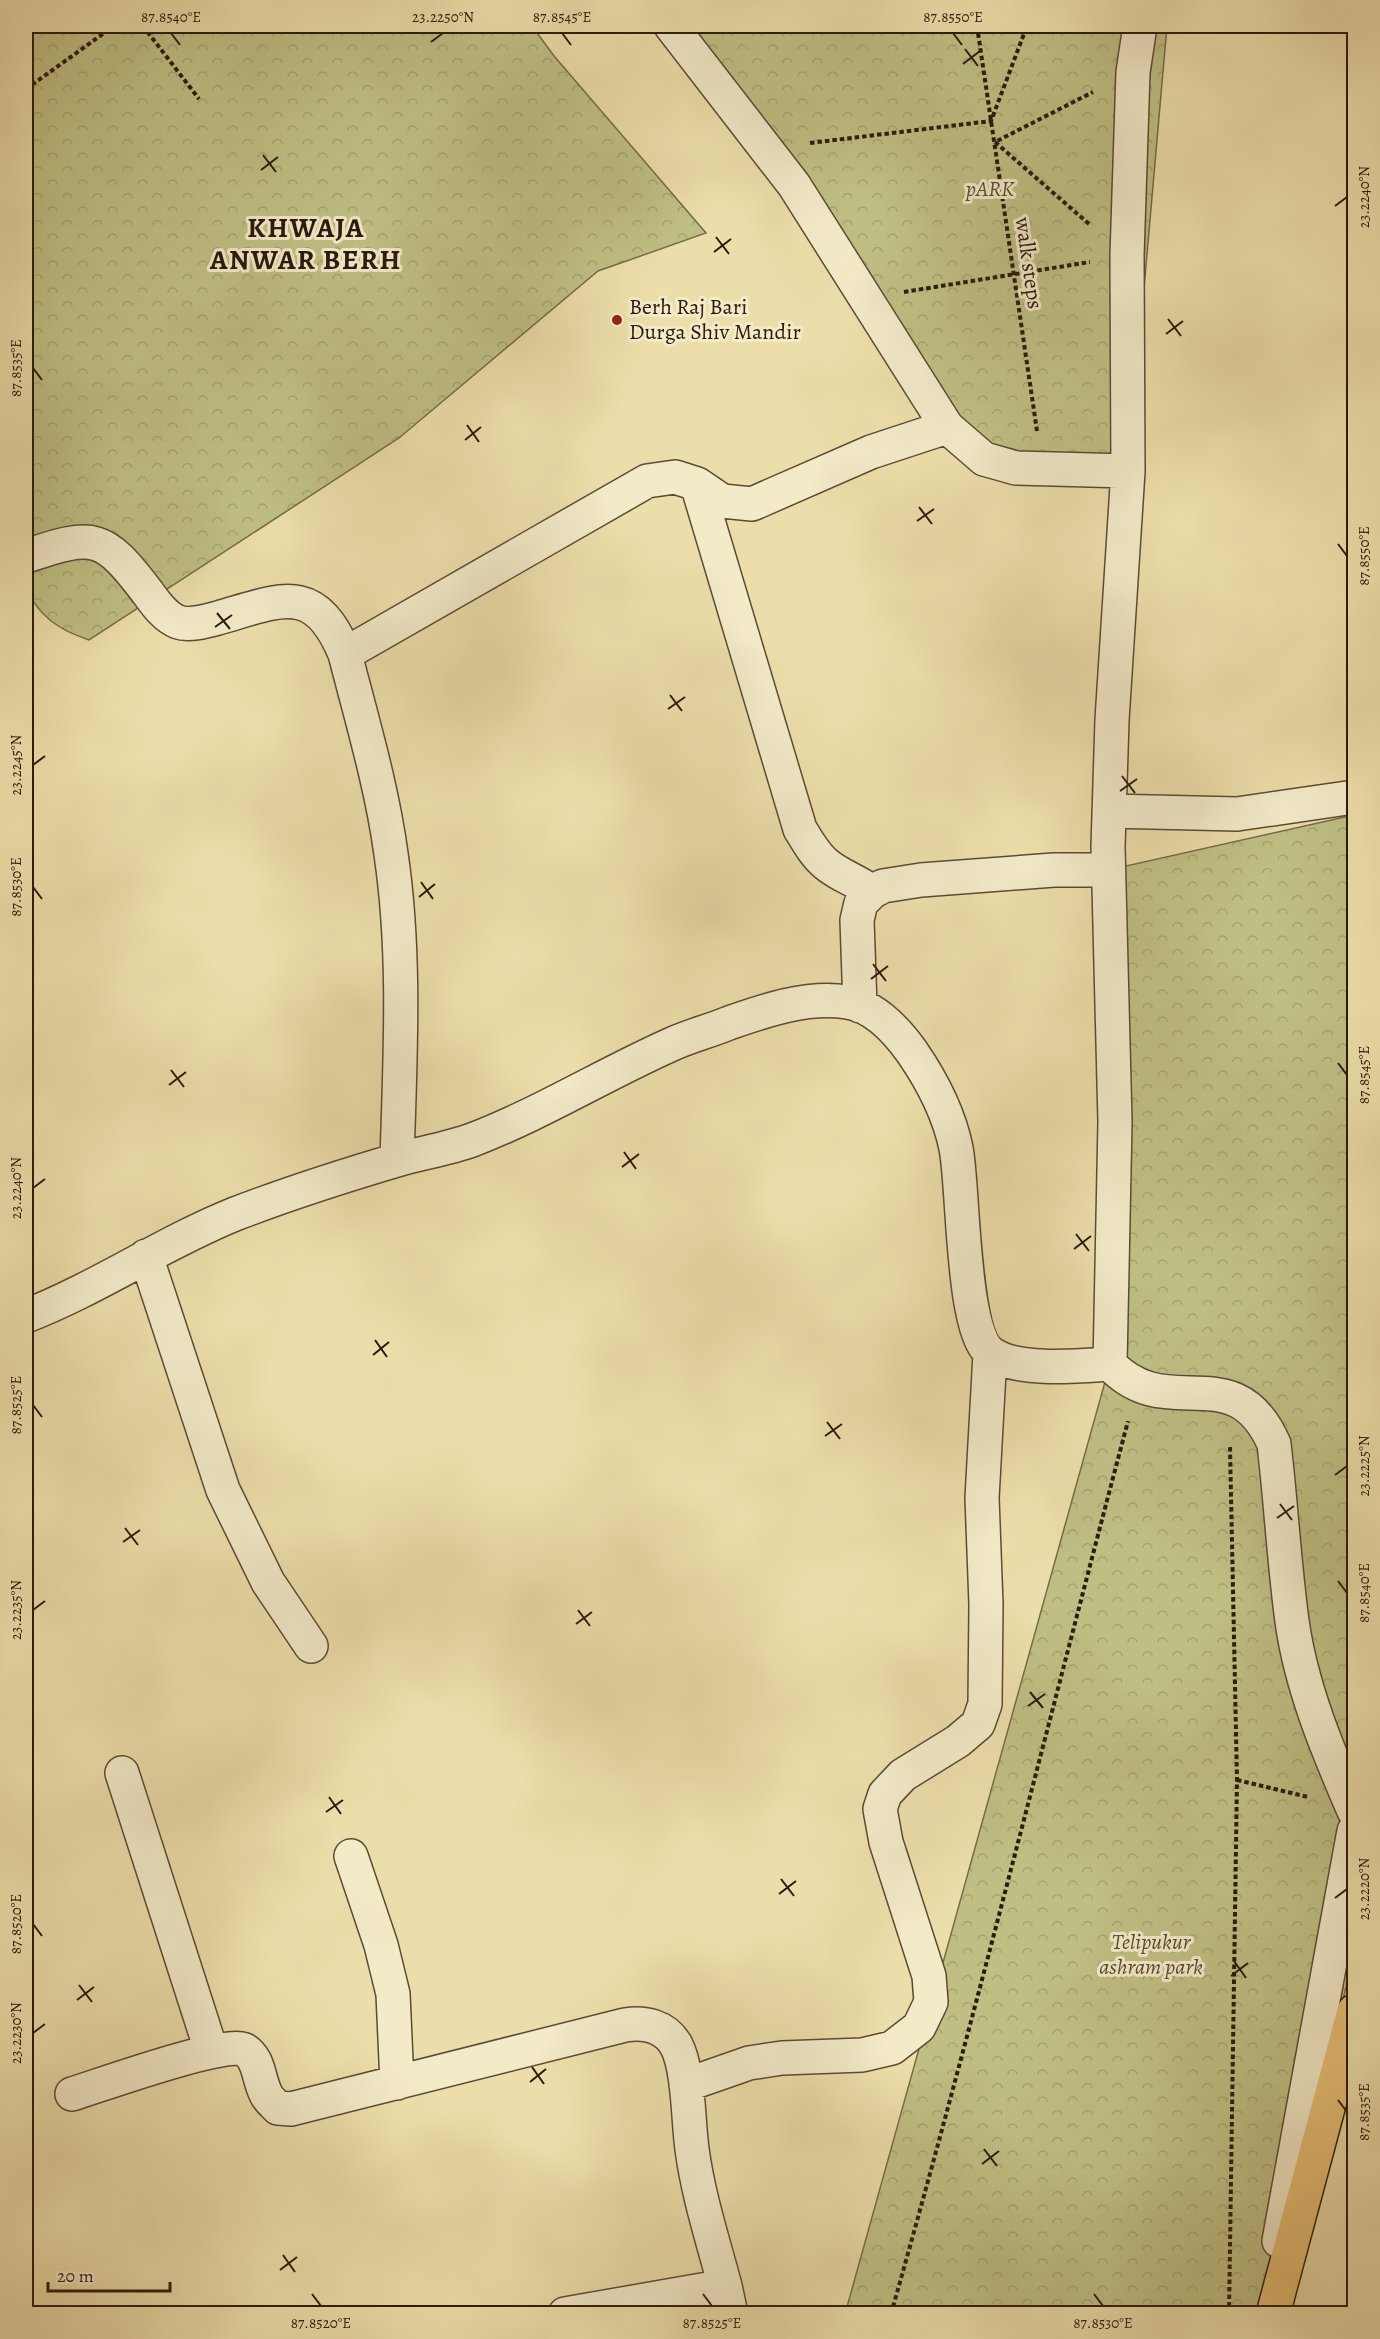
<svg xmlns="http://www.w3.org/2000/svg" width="1380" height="2339" font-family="Alegreya,serif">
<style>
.forest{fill:url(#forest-crowns);stroke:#756c4a;stroke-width:1.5}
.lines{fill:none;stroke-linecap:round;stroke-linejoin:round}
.minor-casing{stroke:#5b4b36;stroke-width:36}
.highway-casing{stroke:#2b1a10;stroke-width:36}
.path{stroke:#2b1a10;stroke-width:4;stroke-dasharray:4.5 3;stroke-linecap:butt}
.minor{stroke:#f3eac8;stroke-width:33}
.highway{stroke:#e6bf75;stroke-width:33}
.ticks{fill:none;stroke:#2b1a10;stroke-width:2}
.poi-dot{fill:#8f2418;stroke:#f3eac8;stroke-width:2}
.labels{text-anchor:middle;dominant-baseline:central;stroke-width:6;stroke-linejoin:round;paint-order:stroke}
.park-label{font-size:22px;font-style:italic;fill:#574c33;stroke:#f3eac8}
.street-label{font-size:22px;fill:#2b1a10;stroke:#f3eac8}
.poi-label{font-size:22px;fill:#2b1a10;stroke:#f3eac8;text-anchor:start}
.district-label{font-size:28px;font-weight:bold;letter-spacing:1.5px;fill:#2b1a10;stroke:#f3eac8}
.neatline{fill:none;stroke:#2b1a10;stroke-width:2}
.ticks-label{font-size:15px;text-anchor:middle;fill:#2b1a10}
</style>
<defs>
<pattern id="forest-crowns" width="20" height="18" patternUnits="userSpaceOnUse" patternTransform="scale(1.5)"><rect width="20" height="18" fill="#bfbf84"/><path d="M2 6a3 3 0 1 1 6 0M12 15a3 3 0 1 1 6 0" fill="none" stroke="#a4a471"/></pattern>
</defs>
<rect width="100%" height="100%" fill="#ecdeaa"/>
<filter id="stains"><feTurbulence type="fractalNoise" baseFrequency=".00333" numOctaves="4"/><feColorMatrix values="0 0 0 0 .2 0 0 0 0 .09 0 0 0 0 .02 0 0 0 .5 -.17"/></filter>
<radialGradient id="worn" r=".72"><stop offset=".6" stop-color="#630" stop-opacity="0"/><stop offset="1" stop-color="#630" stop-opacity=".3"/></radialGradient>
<!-- forest -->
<path class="forest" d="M26,26H532L554,56L706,233L598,271L399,438L89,640C59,630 40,617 26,589Z
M671,26H1167L1128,471L984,459Z
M1354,815V1959L1256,2313L845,2314L1110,1364L1108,870Z"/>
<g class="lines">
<!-- minor casing -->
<g class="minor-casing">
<path id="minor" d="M671,26L794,185L947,427L984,459L1016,468L1128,471
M1140,26L1133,72L1127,256L1128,471L1112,720L1108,847L1115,1122L1110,1364C1167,1426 1234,1353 1274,1444C1281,1503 1284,1562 1292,1621C1301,1687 1328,1751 1354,1811
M697,484L800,829C808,842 815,855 826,864C840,876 858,881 872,892
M26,556C95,533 103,534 148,593C156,604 165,617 178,622C189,626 207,621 218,618C281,600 315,581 345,654C362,720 382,787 391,854C406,955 400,1059 397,1160
M345,654L647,481L675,477L697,484L722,501L752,504L871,452L947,427
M1109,811L1237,814L1354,797
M860,1006L857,920L861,903L872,892L883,886L921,880L1054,870H1108
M146,1256L223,1490L268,1582L311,1646
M26,1316C98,1288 163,1243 235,1214C287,1194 343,1176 397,1160C421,1153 447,1149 472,1140C540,1114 603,1075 670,1045C689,1036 710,1031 729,1023C766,1010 807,996 847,1002C874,1006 897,1031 912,1052C932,1081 949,1114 956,1148C964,1188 961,1335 992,1354C1019,1372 1079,1366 1110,1364
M122,1773L211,2050
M351,1856L381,1945L393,1994L397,2083
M686,2085L749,2063L782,2058L862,2055L892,2048L919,2027L931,2002L929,1976L886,1842L880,1809L885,1794L903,1775L958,1741L978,1724L985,1704L986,1604L982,1498L990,1354
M72,2094C98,2086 228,2039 245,2050C260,2060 258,2079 266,2094C268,2099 274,2104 278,2108L291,2109L625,2025C645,2022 665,2026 676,2045C689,2069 688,2121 692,2149C698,2195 713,2241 725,2286
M1279,2241L1354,1831
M565,2314L725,2286L731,2314"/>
</g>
<!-- highway casing -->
<g class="highway-casing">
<path id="highway" d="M1273,2314L1354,2011"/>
</g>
<!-- path -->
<path class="path" d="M143,26L199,99
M977,26L1037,431
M26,89L114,26
M810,143L991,121L1027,26
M1089,224L995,142L1093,92
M904,292L1090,262
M1237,1780L1308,1797
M891,2314C975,2017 1049,1719 1128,1421
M1229,2314L1237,1780L1230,1447"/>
<!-- minor -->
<use href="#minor" class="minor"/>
<!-- highway -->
<use href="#highway" class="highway"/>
</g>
<!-- ticks -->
<path class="ticks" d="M171,33L180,45M562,33L571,45M953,33L962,45M431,42L443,33M965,49L978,66M963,64L980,51M263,155L276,172M261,170L278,157M1335,206L1347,197M716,237L729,254M714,252L731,239M1168,319L1181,336M1166,334L1183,321M33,368L42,380M467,425L479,442M465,440L481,427M919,507L932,524M917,521L934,509M1338,544L1347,556M217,613L230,629M215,627L232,615M670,695L682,711M668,709L685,697M33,765L45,756M1122,776L1135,793M1120,791L1137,779M421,882L433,899M33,887L42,899M419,897L435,884M873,964L886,981M871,979L888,966M1338,1063L1347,1075M171,1070L184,1087M169,1085L186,1072M624,1152L636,1169M622,1167L639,1154M33,1188L45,1179M1076,1234L1089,1251M1074,1249L1091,1236M375,1340L387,1357M373,1355L389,1342M33,1405L42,1417M827,1422L840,1439M825,1436L842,1424M1335,1475L1347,1466M1280,1504L1292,1520M1277,1518L1294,1506M125,1528L138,1545M123,1542L140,1530M1338,1581L1347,1593M33,1610L45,1601M578,1610L590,1626M576,1624L592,1612M1030,1692L1043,1708M1028,1706L1045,1694M329,1797L341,1814M326,1812L343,1800M781,1879L794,1896M779,1894L796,1881M1335,1898L1347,1889M33,1924L42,1936M1234,1961L1246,1978M1231,1976L1248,1963M79,1985L92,2002M77,2000L94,1987M33,2033L45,2024M532,2067L544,2084M530,2082L546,2069M1338,2100L1347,2112M984,2149L997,2166M982,2164L999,2151M283,2255L295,2272M280,2270L297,2257M312,2294L321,2306M703,2294L712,2306M1094,2294L1103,2306"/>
<!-- markers -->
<circle class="poi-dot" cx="617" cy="320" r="6"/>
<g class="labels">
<!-- park labels -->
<g class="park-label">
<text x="990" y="189">pARK</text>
<text x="1151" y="1942">Telipukur<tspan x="1151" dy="25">ashram park</tspan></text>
</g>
<!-- street labels -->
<g class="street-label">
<text transform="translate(1029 263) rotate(82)">walk steps</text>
</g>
<!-- poi labels -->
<g class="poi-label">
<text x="629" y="307">Berh Raj Bari<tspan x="629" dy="25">Durga Shiv Mandir</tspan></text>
</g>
<!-- district labels -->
<g class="district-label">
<text x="306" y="228">KHWAJA<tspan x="306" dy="32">ANWAR BERH</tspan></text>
</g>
</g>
<!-- margin -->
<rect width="1380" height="2339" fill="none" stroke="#ecdeaa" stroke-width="66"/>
<!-- scale -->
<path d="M48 2282v9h122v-9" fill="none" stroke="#2b1a10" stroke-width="3"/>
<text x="57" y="2282" font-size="18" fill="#2b1a10" stroke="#f3eac8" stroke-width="4.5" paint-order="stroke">20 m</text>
<rect x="33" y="33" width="1314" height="2273" class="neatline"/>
<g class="ticks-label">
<text x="171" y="22">87.8540°E</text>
<text x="443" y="22">23.2250°N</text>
<text x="562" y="22">87.8545°E</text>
<text x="953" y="22">87.8550°E</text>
<text transform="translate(1364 197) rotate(-90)" y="5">23.2240°N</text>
<text transform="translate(16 368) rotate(-90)" y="5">87.8535°E</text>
<text transform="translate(1364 556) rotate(-90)" y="5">87.8550°E</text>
<text transform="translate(16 765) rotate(-90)" y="5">23.2245°N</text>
<text transform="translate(16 887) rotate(-90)" y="5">87.8530°E</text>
<text transform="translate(1364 1075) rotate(-90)" y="5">87.8545°E</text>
<text transform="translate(16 1188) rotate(-90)" y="5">23.2240°N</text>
<text transform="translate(16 1405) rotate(-90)" y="5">87.8525°E</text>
<text transform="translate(1364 1466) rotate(-90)" y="5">23.2225°N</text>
<text transform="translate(1364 1593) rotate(-90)" y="5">87.8540°E</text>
<text transform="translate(16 1610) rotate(-90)" y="5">23.2235°N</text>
<text transform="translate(1364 1889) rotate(-90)" y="5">23.2220°N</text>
<text transform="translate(16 1924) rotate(-90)" y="5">87.8520°E</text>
<text transform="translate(16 2033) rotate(-90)" y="5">23.2230°N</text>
<text transform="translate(1364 2112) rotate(-90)" y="5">87.8535°E</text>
<text x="321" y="2328">87.8520°E</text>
<text x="712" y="2328">87.8525°E</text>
<text x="1103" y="2328">87.8530°E</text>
</g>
<rect width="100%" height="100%" filter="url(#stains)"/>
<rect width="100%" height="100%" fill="url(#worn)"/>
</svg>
